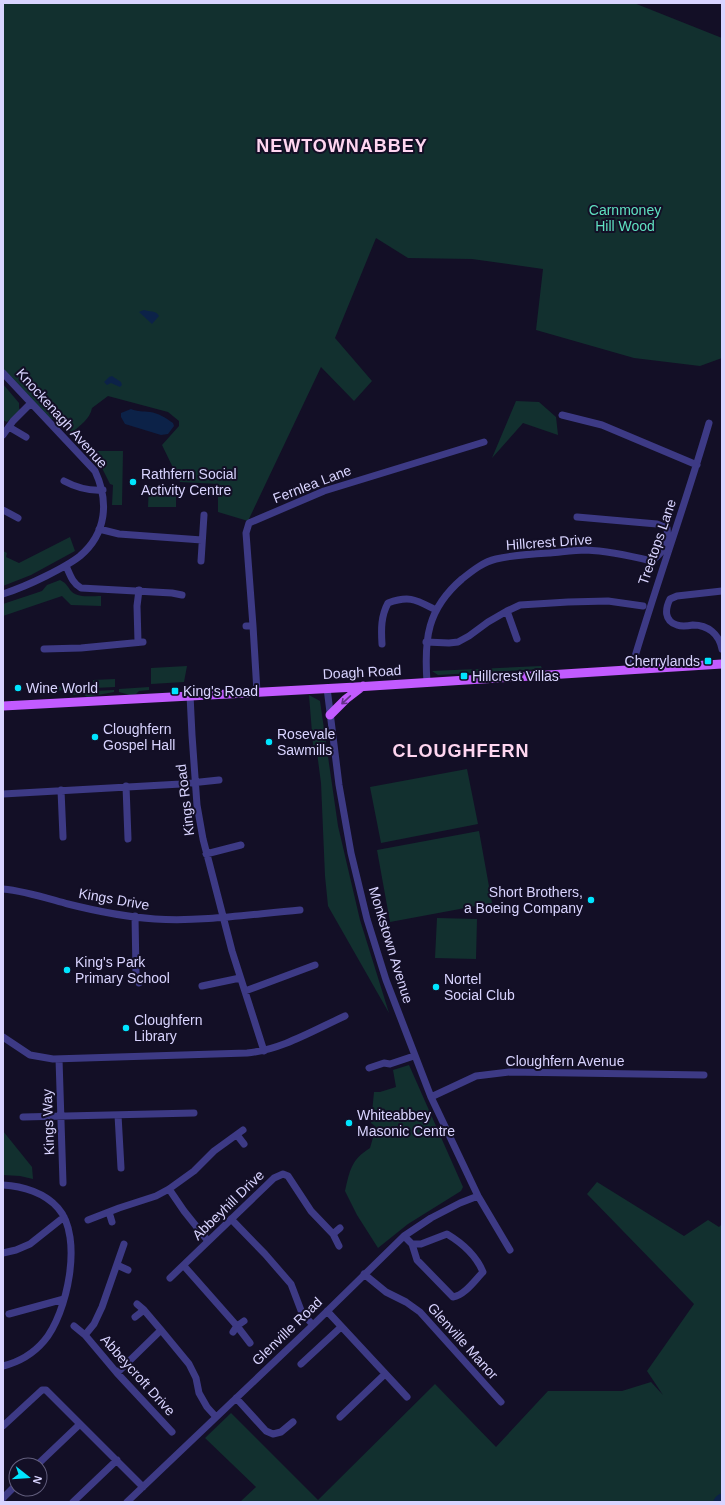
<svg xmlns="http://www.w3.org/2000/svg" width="725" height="1505" font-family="Arial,sans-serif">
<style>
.green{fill:#12302f}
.water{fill:#0c2248}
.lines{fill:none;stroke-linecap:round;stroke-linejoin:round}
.river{stroke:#0c2248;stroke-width:13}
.minor{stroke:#3d3a85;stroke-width:7}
.major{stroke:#c25bff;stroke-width:9}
.oneway{stroke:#623188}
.poi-dot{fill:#00e5ff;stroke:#130f26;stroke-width:1.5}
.labels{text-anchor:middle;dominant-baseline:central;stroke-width:4;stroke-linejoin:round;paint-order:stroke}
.park-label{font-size:14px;fill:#5fe0c0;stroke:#130f26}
.street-label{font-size:14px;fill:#d9d4ff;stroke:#130f26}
.poi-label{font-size:14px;fill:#d9d4ff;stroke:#130f26;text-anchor:start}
.district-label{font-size:18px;font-weight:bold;letter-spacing:1px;fill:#ffd6f0;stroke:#130f26}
</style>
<rect width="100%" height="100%" fill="#130f26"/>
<!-- green -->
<path class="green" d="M3,3H634L722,38V358L700,366L634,358L536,330L543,269L472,259L408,258L376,238L335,338L372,381L354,401L321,367L248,521L218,512V484L180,482L162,445L179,426V421L168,412L108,396L92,408C90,419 80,425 72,433L65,425L61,426L55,420L49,418L3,369Z
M3,384L19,403V408L20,410L7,422L3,420Z
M516,401L539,402L556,417L558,435L523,423L492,458Z
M97,451H123L122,505H112L113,485L110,484L101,466L97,461Z
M149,486H176V507H148Z
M70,537L75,551L31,575L3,586V551L7,553L6,557L19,563Z
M60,580C68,584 67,587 72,592C79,598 93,596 101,596V606L71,605L62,596L3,616V604L42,591L47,585Z
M187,666L184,682L151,684V668Z
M541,666L542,669L438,675L432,671Z
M115,679V687L94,688L93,680Z
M91,685V688L40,692V688Z
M149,687V690L139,691L136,694L130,695L119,692V689Z
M114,690V692L87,697L83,694L73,695V692Z
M309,695L320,701L338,826L360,920L389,1013L328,906L325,876L321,783L316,745H313Z
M467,769L478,824L381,843L370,787Z
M479,831L492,903L390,922L377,850Z
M437,918L477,919L476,959L435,958Z
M409,1065L463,1187L461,1191L408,1224L378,1248L357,1215L345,1191C350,1170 351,1160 370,1148L376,1127L371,1123L374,1092H380L396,1087L393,1070Z
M3,1131L32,1167L33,1179L20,1176L3,1175Z
M597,1182L684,1236L708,1220L719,1227L722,1224V1502H240L256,1487L205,1438L231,1413L318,1500L435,1384L496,1447L548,1391H622L651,1382L663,1395L647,1371L694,1304L587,1194Z"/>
<!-- water -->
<path class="water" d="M144,310C149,312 156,310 159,316L152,324L139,312Z
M112,376L121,382L122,385L120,387L111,383L107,385L104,382L109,377Z
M131,409C138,412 143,411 150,412C158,413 166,418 173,423L174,426L168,434L161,435L125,424L121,417V413Z"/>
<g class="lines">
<!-- river -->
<path class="river" d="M720,1502L722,1500"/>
<!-- minor -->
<path class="minor" d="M3,373L95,471C109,501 107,533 80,556C70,564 58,570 46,576C32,583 18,589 3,594
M562,415L602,425L697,465
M9,427L26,437
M3,435L13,421L31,403
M64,481C77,488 88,491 103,490
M3,510L18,518
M99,529L119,534L202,540
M201,561L204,515
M66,566C70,574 72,583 81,588L172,593L182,595
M722,591L677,596L670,599C665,609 664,621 677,625C682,627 688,626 693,625C708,625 719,634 722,649
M507,611L517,639
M246,626H253L257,692
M253,626L246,533L249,523L324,491L484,442
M138,642L137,606L139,590
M426,642L449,643L458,642L469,636L488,622L507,611L520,605L568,602L608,601L643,606
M382,644C381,629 381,616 388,603C410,595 416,600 436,610
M44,649L81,648L143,642
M631,670C655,587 685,506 709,423
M427,682C424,639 427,609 462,579C472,571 483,562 496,559C513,555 532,554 550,553C562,552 574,550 586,550C608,551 631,556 652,561C664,551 669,544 667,528L657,524L577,517
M327,688L339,785L351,853L367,919L386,980L431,1097L478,1196L510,1250
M190,695L192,735L197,805L203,839L232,951L264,1051
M126,786L128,839
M61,790L63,837
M3,794L181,784L219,780
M206,854L241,845
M3,889C25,891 46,898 68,904C96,911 126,917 155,919C203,922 252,914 300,910
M135,916L136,973L139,983
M202,986L240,978
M245,991L315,965
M3,1037L30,1055L53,1059L247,1053C281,1050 314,1030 345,1016
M59,1059L63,1183
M369,1068L384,1063L390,1064L414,1056
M431,1097L476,1076L509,1072L704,1075
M118,1115L121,1168
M23,1117L194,1113
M237,1135L244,1144
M3,1185C23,1186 45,1193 58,1208C84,1237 67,1314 44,1341C33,1354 19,1362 3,1366
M169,1189L184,1211L208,1241
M109,1212L112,1222
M231,1219L265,1254L291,1284L302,1313L313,1325
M88,1220L119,1208L156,1196L169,1189L194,1171L214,1151L243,1130
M333,1234L340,1228
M404,1236L412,1244H421L447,1234C462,1243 476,1255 483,1272C475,1280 465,1295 453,1297L417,1260L412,1244
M3,1253L16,1250L30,1244L64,1217
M117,1265L128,1270
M184,1266L237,1326L250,1343
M364,1274L386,1292L406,1302L420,1312L501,1402
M170,1278L274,1178L283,1174L288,1176L311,1211L333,1234L339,1246
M137,1304L144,1310L161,1330L189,1364L196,1378L199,1393L207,1407L216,1417
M327,1311L407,1397
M9,1314L64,1299
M135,1317L144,1310
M74,1326L85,1335L117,1373L172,1432
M233,1332L237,1326L244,1321
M85,1335L94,1324L102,1307L124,1244
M301,1364L341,1327
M117,1373L161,1330
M236,1398L266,1431L273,1434L281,1432L293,1422
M340,1417L385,1374
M3,1426L42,1390H46L143,1487
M37,1465L80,1424
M3,1498L16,1485
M73,1502L117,1460
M127,1502L313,1325L404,1236L431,1218L460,1203L478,1196"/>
<!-- major -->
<path class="major" d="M3,706L356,687L722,664
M330,715L346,699L363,686"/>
</g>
<!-- one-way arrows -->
<defs><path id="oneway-shaft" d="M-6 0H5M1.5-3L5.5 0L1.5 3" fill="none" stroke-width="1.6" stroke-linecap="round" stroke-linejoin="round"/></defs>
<use class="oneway" href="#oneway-shaft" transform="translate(346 700) rotate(137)"/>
<!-- markers -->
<g class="poi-dot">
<circle cx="133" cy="482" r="4"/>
<rect x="704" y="657" width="8" height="8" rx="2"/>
<rect x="460" y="672" width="8" height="8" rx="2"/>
<circle cx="18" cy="688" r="4"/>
<rect x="171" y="687" width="8" height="8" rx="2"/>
<circle cx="95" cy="737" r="4"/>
<circle cx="269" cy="742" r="4"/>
<circle cx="591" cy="900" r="4"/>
<circle cx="67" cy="970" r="4"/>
<circle cx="436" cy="987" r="4"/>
<circle cx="126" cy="1028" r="4"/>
<circle cx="349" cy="1123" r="4"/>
</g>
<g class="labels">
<!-- park labels -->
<g class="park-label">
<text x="625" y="210">Carnmoney<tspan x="625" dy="16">Hill Wood</tspan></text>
</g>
<!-- street labels -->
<g class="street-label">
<text transform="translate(62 418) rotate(48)">Knockenagh Avenue</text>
<text transform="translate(312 484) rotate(-21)">Fernlea Lane</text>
<text transform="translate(549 542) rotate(-4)">Hillcrest Drive</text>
<text transform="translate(657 542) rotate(-71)">Treetops Lane</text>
<text transform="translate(362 672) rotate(-3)">Doagh Road</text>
<text transform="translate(185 800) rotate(-97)">Kings Road</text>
<text transform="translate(114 899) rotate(10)">Kings Drive</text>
<text transform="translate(391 945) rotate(73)">Monkstown Avenue</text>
<text x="565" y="1061">Cloughfern Avenue</text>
<text transform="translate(48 1122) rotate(-92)">Kings Way</text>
<text transform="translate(228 1205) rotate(-44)">Abbeyhill Drive</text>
<text transform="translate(287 1331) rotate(-44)">Glenville Road</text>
<text transform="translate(463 1341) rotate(48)">Glenville Manor</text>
<text transform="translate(138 1375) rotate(48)">Abbeycroft Drive</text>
</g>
<!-- poi labels -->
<g class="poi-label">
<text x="141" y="474">Rathfern Social<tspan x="141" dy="16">Activity Centre</tspan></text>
<text x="700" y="661" text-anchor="end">Cherrylands</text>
<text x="472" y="676">Hillcrest Villas</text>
<text x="26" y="688">Wine World</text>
<text x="183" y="691">King's Road</text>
<text x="103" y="729">Cloughfern<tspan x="103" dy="16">Gospel Hall</tspan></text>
<text x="277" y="734">Rosevale<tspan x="277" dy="16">Sawmills</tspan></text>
<text x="583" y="892" text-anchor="end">Short Brothers,<tspan x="583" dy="16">a Boeing Company</tspan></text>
<text x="75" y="962">King's Park<tspan x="75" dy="16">Primary School</tspan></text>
<text x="444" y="979">Nortel<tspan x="444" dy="16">Social Club</tspan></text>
<text x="134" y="1020">Cloughfern<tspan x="134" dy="16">Library</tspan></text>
<text x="357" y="1115">Whiteabbey<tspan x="357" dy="16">Masonic Centre</tspan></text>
</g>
<!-- district labels -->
<g class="district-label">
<text x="342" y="146">NEWTOWNABBEY</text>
<text x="461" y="751">CLOUGHFERN</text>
</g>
</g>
<!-- border -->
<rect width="725" height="1505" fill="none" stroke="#d9d4ff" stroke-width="8"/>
<!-- north arrow -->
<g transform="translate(28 1477) rotate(107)"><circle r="19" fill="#130f26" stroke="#625e7d"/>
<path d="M0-3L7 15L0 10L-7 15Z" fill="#00e5ff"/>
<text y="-6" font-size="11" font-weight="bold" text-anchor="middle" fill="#d9d4ff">N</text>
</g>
</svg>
